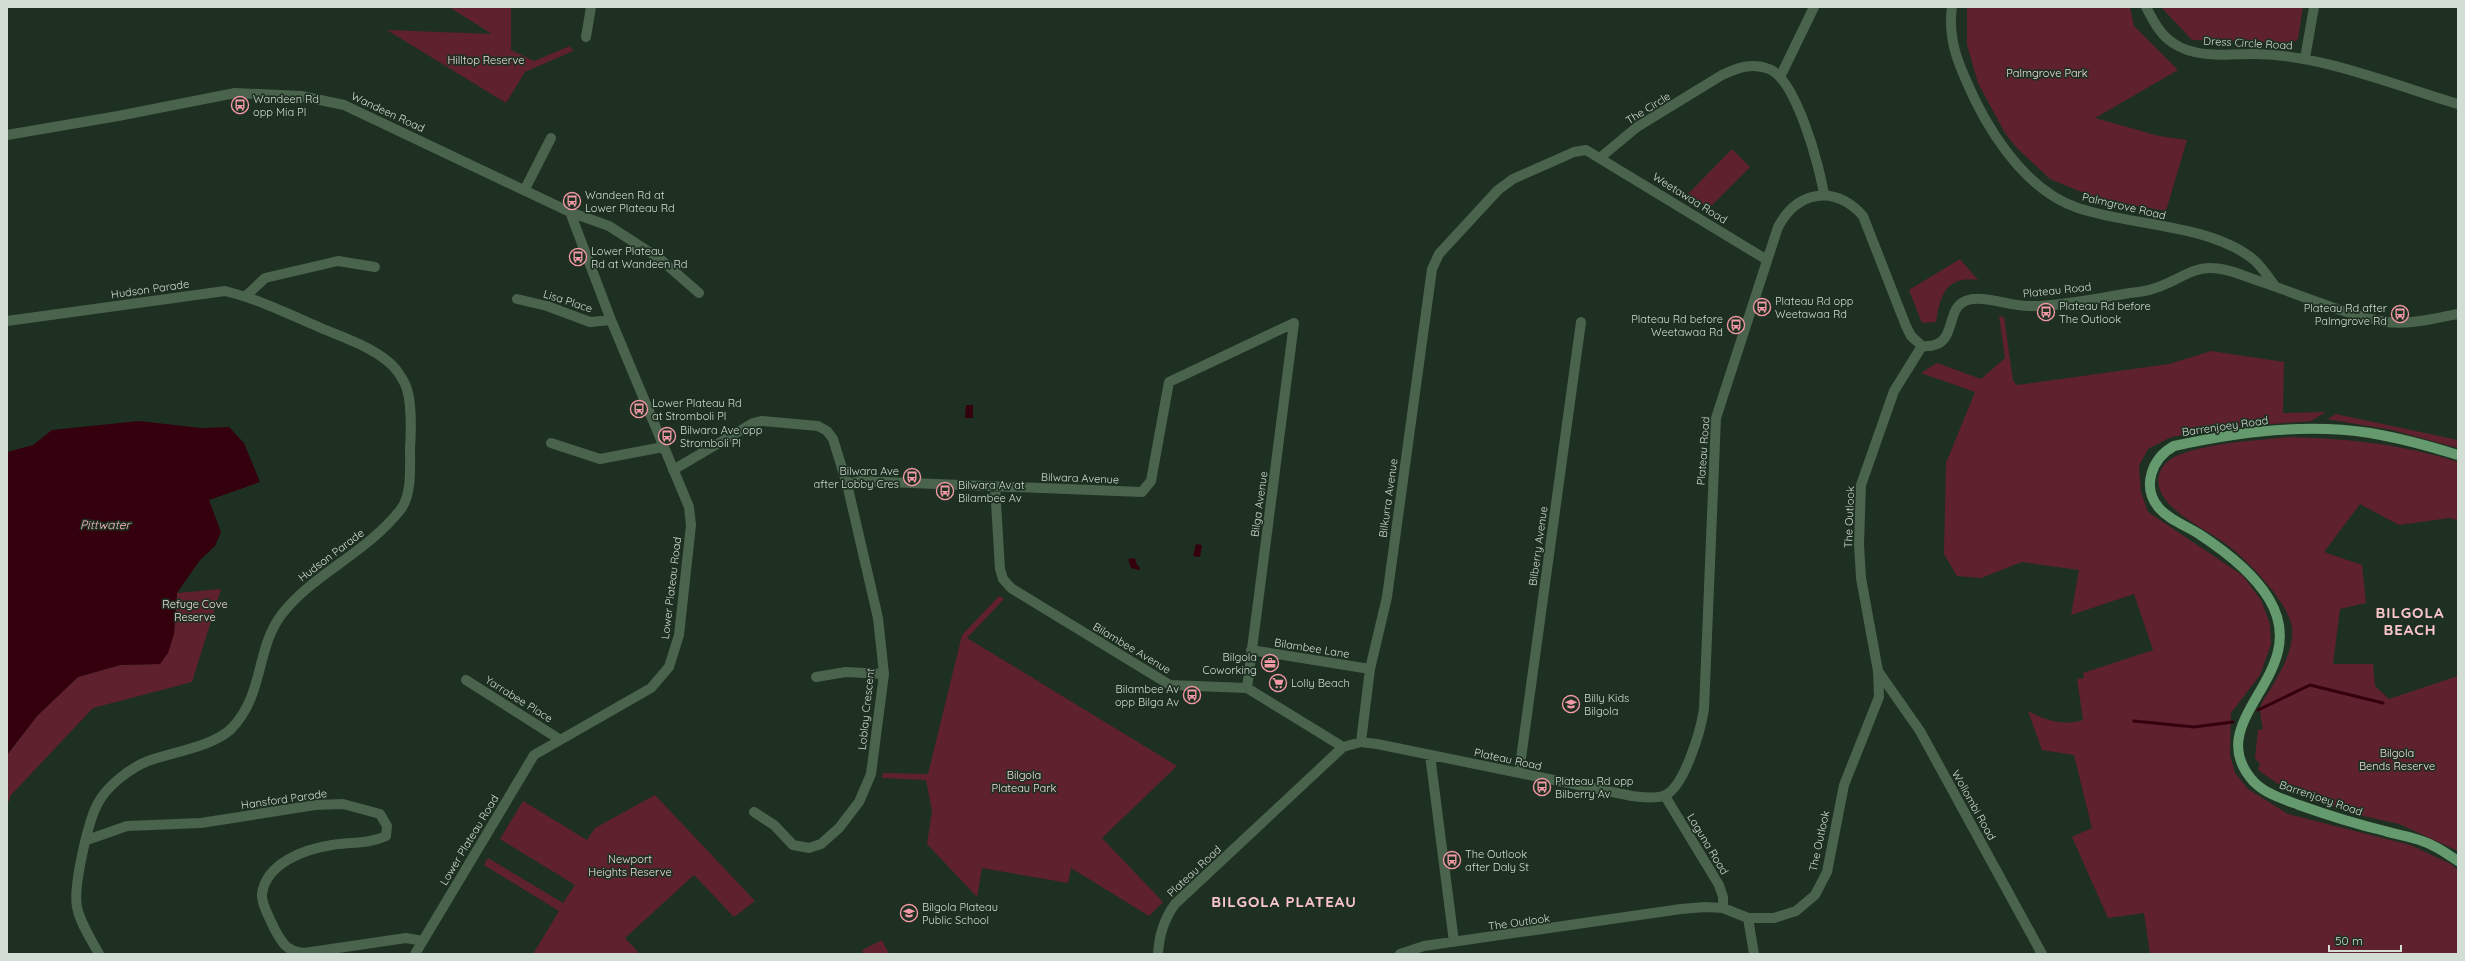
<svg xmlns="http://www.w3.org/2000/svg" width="2465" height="961" font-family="Quicksand,sans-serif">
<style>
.green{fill:#5f212d}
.water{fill:#34000e}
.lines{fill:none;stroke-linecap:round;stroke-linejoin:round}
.stream{stroke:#34000e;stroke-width:3}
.minor{stroke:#49634d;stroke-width:10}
.major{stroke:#649a6d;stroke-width:10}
.labels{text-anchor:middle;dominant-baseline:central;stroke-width:3.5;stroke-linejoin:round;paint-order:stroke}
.street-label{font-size:11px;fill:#d2ddd3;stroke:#1e3021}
.park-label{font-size:11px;fill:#f4dbde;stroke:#1e3021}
.poi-label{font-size:11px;fill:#d2ddd3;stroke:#1e3021;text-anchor:start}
.water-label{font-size:12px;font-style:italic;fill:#ffbac2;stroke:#1e3021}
.district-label{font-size:15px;font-weight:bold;letter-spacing:1px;fill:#fac6cb;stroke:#1e3021}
</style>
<rect width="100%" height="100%" fill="#1e3021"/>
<!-- green -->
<path class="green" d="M449,7H511V50L534,61L570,46L573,51L525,72L506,103L387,30L492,34Z
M1967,7H2130L2134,26L2178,70L2095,118L2159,136L2187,140L2166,211L2101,200L2050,179L2017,148L2005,133L1978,83L1967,45Z
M2161,7H2303L2298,39L2293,43L2192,40Z
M1732,149L1750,167L1709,208L1687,195Z
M1960,259L1978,280C1946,275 1940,296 1936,322L1922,323L1909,290Z
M1999,316L2004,317L2013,381L2017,385L2169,364L2211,351L2284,362L2283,413L2326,412L2311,421L2222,428L2171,437L2148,449L2139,466L2141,492L2148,512L2242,575L2261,600L2270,624L2271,644L2260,675L2231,713L2230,755L2235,773L2248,789L2288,814L2410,845L2451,864L2458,870V954H2150L2144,913L2108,918L2072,837L2092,828L2074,755L2042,750L2028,711C2047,721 2062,726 2083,720L2077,679L2084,678L2083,673L2153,650L2134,594L2071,615L2079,570L2022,562L1981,578L1957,576L1944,554L1946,463L1975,392L1921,373L1937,363L1981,379L2005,358Z
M2336,414L2458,440V448L2392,430L2327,419Z
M2291,437C2351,439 2401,444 2458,462V520L2449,518L2399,525L2360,504L2324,552L2362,565L2366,603L2340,609L2333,664H2373L2375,686L2389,699L2458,676V851L2399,824L2354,814L2284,788L2258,770L2260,764L2255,758L2258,730L2263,729C2262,723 2259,712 2261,705C2263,700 2267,694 2270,690C2281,671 2294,650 2292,628C2290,604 2249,562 2230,547C2210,531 2181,520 2165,499C2151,481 2160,461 2181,454C2215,442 2255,441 2291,437Z
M221,589L192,682L93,708L11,795L7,806V755L37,716L78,677L120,665L160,664L174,634L177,593Z
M999,596L1004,599L967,638L1177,766L1102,838L1163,902L1149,916L1071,868L1068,883L982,868L977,897L927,844L932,811L926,780L882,778L883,773L928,774L962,635Z
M655,795L755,901L734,917L694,875L625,938L640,954H533L559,911L484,865L488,858L563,903L575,885L500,839L523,801L587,840L595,828Z
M882,940L889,954H863L862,950Z"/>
<!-- water -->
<path class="water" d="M966,405H973V418H965Z
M139,421L201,428L229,427L244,443L260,482L209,500L221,532L215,546L200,560L177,593L174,634L168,653L160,664L120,665L78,677L37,716L7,755V452L33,445L52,430Z
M1196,544L1202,545L1200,557L1193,556Z
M1135,558L1137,565L1139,566L1140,570L1131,568L1128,559Z"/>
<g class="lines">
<!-- stream -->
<path class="stream" d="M2258,710L2310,685L2383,703
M2134,721L2194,727L2233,722"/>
<!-- minor -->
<path class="minor" d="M1952,7C1947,43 1961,70 1976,102C1997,144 2032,193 2078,208C2131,226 2211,224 2254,260C2262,267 2269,278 2275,286
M2146,7C2153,20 2160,35 2173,43C2196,59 2230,54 2256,54C2322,55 2394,85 2458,104
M586,37L591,7
M2305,58L2314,7
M1780,77L1814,7
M7,135L118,116L235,93L301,96L344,105L570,212L609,226L660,259L699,293
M1601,157L1637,127L1722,75C1737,68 1752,62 1769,69C1796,79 1820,167 1824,195
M525,189L551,138
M246,296L265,278L338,261L375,267
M517,299L547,306L590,322L611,320
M7,321L225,291C258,299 289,314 321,328C344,338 373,347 392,365C396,369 402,378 405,384C412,398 411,433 410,449C410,467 412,494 401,509C367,553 314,573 282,614C255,649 265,694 231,729C212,747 172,752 148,761C130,768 107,786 98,803C88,821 73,887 77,907C80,923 91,939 99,954
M551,443L600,459L663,447
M673,470L753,423L761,421L818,426L827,431L833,439L847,484L878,618L884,674L871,774L859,802L839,828L821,844L809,848L793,845L774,825L754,812
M847,484L861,481L1142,492L1151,481L1169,382L1294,323
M995,486L1000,569L1003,579L1011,588L1170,685L1247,688L1343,747
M1251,650L1370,669
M1878,671L1920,731L2042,954
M816,677L846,672L884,674
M466,680L559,739
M1247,688L1294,323
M1361,742L1370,669L1387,597L1432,269L1439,254L1498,190L1513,179L1574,152L1586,150L1767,260
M1430,755L1454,942
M1519,773L1581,322
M1665,796L1719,885L1723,897V908
M87,840L127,826L201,823L315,805L343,804L380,814L387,826L386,836C369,844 350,842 332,845C305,849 266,863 262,894C261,903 270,919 274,928C282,943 286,951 304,953L406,938L423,941
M1748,918L1754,954
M415,954L534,755L651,688L669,667L679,635L691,525L689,507L611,320L570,212
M1158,954C1159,935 1164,919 1175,904L1343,747L1361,742L1377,744L1632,796C1642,797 1653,799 1663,796C1684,790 1701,729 1704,709L1716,418L1778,227C1798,190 1835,185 1863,216L1906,326L1911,336L1922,346C1961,349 1942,307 1968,300C1988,295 2010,307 2031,306C2063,306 2098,298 2130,293C2143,292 2156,289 2168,283C2182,277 2194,268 2210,268C2226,268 2242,275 2256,280C2296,293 2345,315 2386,322C2410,325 2435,318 2458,314
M1400,954L1424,946L1681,909L1705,907L1723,908L1748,918H1774L1796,911L1815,895L1827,872L1844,785L1879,697L1878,671L1861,578L1859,545L1861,485L1894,391L1922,346"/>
<!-- major -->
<path class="major" d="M2458,455C2429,446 2400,438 2370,433C2306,423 2236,432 2174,446C2152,458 2141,487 2159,508C2169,520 2187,526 2199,534C2225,551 2253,572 2269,599C2315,675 2197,720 2254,782C2266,794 2283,799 2299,805C2327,815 2356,824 2385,831C2397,835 2410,836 2422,841C2435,845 2446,853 2458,861"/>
</g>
<!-- icons -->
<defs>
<g id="bus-ring" transform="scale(0.9)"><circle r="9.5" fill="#1e3021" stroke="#f49aa6" stroke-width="1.5"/><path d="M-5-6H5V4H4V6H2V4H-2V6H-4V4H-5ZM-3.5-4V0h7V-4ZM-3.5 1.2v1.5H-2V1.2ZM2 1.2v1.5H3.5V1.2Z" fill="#f49aa6"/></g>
<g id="office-ring" transform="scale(0.9)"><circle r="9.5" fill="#1e3021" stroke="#f49aa6" stroke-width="1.5"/><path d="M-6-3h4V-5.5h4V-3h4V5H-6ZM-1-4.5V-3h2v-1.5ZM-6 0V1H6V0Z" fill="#f49aa6"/></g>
<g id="supermarket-ring" transform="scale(0.9)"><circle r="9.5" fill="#1e3021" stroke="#f49aa6" stroke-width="1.5"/><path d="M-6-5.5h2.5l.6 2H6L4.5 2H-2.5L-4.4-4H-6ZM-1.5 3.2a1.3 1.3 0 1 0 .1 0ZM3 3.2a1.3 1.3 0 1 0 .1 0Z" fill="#f49aa6"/></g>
<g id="school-ring" transform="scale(0.9)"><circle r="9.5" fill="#1e3021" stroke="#f49aa6" stroke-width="1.5"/><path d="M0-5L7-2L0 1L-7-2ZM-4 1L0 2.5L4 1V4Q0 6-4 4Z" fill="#f49aa6"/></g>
</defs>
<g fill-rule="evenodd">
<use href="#bus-ring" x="240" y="105"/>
<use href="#bus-ring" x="572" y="201"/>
<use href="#bus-ring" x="578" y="257"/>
<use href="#bus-ring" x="1762" y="307"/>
<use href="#bus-ring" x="2046" y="312"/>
<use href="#bus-ring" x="2400" y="314"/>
<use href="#bus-ring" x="1736" y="325"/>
<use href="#bus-ring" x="639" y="409"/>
<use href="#bus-ring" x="667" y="436"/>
<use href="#bus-ring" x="912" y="477"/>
<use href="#bus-ring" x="945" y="491"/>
<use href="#office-ring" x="1270" y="663"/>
<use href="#supermarket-ring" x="1278" y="683"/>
<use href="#bus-ring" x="1192" y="695"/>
<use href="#school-ring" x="1571" y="704"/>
<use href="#bus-ring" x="1542" y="787"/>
<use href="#bus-ring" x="1452" y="860"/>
<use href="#school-ring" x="909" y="913"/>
</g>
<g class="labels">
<!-- street labels -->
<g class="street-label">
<text transform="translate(2248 43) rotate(3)">Dress Circle Road</text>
<text transform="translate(1648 108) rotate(-32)">The Circle</text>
<text transform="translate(388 112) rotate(25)">Wandeen Road</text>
<text transform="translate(1690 198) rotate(32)">Weetawaa Road</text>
<text transform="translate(2124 206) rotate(13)">Palmgrove Road</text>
<text transform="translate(150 289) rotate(-8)">Hudson Parade</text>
<text transform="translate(2057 290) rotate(-6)">Plateau Road</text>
<text transform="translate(568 301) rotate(18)">Lisa Place</text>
<text transform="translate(2225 426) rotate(-8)">Barrenjoey Road</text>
<text transform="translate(1703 451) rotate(-86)">Plateau Road</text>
<text transform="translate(1080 478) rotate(2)">Bilwara Avenue</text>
<text transform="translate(1388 498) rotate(-82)">Bilkurra Avenue</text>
<text transform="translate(1259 504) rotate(-82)">Bilga Avenue</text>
<text transform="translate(1849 517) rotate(-88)">The Outlook</text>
<text transform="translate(1538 546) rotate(-82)">Bilberry Avenue</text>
<text transform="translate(331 555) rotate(-37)">Hudson Parade</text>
<text transform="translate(671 588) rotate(-83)">Lower Plateau Road</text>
<text transform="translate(1132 648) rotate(31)">Bilambee Avenue</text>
<text transform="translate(1312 648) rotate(9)">Bilambee Lane</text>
<text transform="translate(519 699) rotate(32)">Yarrabee Place</text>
<text transform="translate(866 709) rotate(-84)">Loblay Crescent</text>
<text transform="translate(1508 759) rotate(12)">Plateau Road</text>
<text transform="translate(2321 798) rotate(19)">Barrenjoey Road</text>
<text transform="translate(284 799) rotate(-8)">Hansford Parade</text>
<text transform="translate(1974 805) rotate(61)">Wollombi Road</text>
<text transform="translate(469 840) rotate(-59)">Lower Plateau Road</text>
<text transform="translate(1819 841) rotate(-78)">The Outlook</text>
<text transform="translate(1708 844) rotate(59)">Laguna Road</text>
<text transform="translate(1194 871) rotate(-43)">Plateau Road</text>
<text transform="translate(1519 922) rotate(-8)">The Outlook</text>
</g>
<!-- park labels -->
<g class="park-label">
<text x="486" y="60">Hilltop Reserve</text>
<text x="2047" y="73">Palmgrove Park</text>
<text x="195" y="604">Refuge Cove<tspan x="195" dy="13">Reserve</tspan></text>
<text x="2397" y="753">Bilgola<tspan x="2397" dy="13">Bends Reserve</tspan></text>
<text x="1024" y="775">Bilgola<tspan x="1024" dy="13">Plateau Park</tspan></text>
<text x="630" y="859">Newport<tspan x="630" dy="13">Heights Reserve</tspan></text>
</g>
<!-- poi labels -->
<g class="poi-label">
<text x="253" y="99">Wandeen Rd<tspan x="253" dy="13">opp Mia Pl</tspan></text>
<text x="585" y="195">Wandeen Rd at<tspan x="585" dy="13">Lower Plateau Rd</tspan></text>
<text x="591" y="251">Lower Plateau<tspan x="591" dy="13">Rd at Wandeen Rd</tspan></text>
<text x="1775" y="301">Plateau Rd opp<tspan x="1775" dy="13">Weetawaa Rd</tspan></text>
<text x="2059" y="306">Plateau Rd before<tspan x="2059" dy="13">The Outlook</tspan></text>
<text x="2387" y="308" text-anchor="end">Plateau Rd after<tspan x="2387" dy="13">Palmgrove Rd</tspan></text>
<text x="1723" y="319" text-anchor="end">Plateau Rd before<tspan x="1723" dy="13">Weetawaa Rd</tspan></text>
<text x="652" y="403">Lower Plateau Rd<tspan x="652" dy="13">at Stromboli Pl</tspan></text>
<text x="680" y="430">Bilwara Ave opp<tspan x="680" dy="13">Stromboli Pl</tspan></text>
<text x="899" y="471" text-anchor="end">Bilwara Ave<tspan x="899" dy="13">after Lobby Cres</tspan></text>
<text x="958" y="485">Bilwara Av at<tspan x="958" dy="13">Bilambee Av</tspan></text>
<text x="1257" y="657" text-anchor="end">Bilgola<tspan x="1257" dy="13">Coworking</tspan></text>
<text x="1291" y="683">Lolly Beach</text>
<text x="1179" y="689" text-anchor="end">Bilambee Av<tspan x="1179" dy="13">opp Bilga Av</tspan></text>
<text x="1584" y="698">Billy Kids<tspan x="1584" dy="13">Bilgola</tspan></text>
<text x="1555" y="781">Plateau Rd opp<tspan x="1555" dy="13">Bilberry Av</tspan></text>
<text x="1465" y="854">The Outlook<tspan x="1465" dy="13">after Daly St</tspan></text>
<text x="922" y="907">Bilgola Plateau<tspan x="922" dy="13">Public School</tspan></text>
</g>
<!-- water labels -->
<g class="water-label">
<text x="105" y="524">Pittwater</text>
</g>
<!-- district labels -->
<g class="district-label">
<text x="2410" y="612">BILGOLA<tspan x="2410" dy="17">BEACH</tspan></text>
<text x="1284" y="901">BILGOLA PLATEAU</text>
</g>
</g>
<!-- border -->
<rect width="2465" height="961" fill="none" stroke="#d2ddd3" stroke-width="16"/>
<!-- scale -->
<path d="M2329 945v6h72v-6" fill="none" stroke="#d2ddd3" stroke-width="2"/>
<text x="2335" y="945" font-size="12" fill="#d2ddd3" stroke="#1e3021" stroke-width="3" paint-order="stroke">50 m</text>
</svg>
